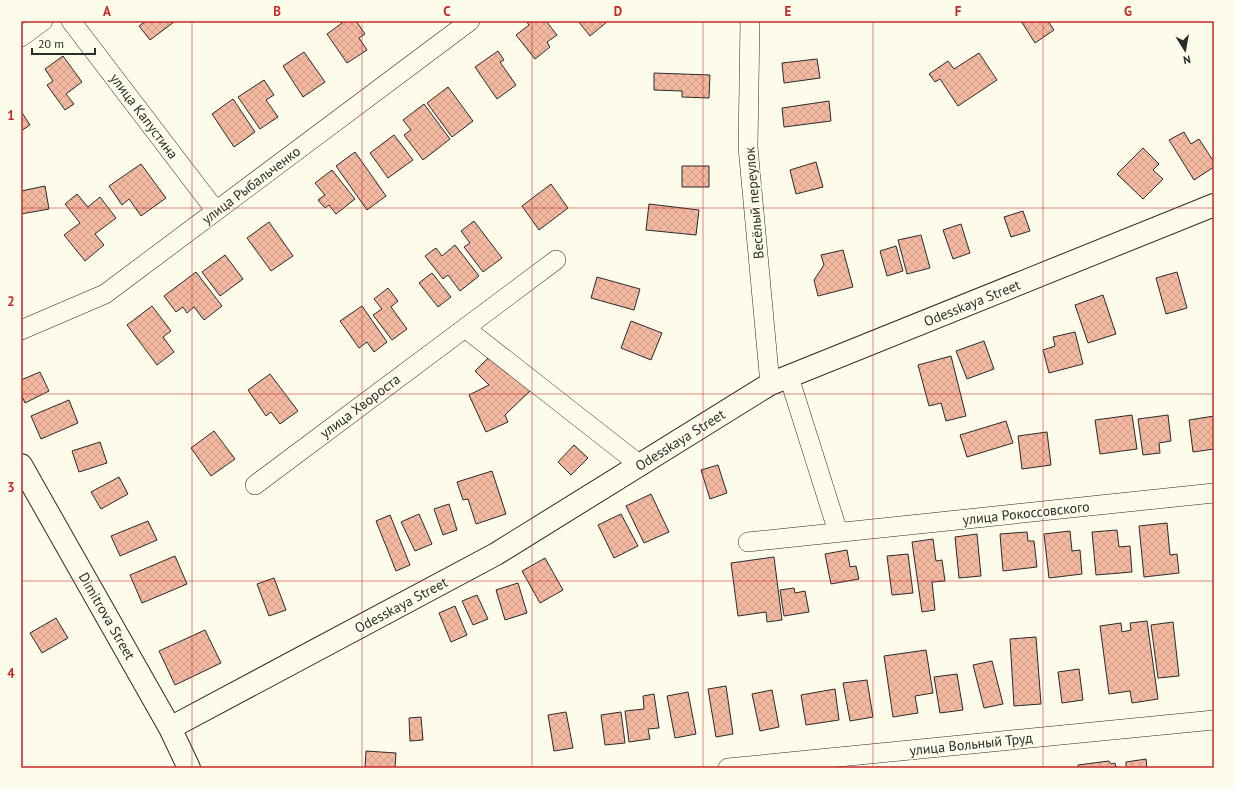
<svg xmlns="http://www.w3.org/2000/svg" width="1235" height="789" font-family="'PT Sans',sans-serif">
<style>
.building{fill:url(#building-cross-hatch);stroke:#2b2b2b}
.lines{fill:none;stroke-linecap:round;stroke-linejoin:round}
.minor-casing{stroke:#2b2b2b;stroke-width:20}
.secondary-casing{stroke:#2b2b2b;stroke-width:24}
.minor{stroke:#fdfbea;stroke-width:19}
.secondary{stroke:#fdfbea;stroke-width:22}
.grid{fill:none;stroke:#c62828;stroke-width:1;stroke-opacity:0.55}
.labels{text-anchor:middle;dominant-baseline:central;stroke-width:3;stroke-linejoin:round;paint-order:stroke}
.street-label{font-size:14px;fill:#2b2b2b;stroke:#fdfbea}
.neatline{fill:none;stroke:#c62828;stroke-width:1.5}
.grid-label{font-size:13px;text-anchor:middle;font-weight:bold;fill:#c62828}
</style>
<defs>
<pattern id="building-cross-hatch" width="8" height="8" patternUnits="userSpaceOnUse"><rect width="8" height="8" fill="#f2b8a0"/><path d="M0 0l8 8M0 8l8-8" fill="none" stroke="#d09e8a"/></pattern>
</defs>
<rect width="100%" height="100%" fill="#fdfbea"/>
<!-- building -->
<path class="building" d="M146,21H173L174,22L150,40L139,26Z
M341,21H356L365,34L359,38L367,50L347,63L327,34L342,23Z
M526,21H546L557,35L547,42L550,47L535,59L516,35L529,25Z
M578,21H608L590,36Z
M1021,21H1048L1054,30L1035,43Z
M498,51L504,60L500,62L516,85L497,99L475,67Z
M304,52L325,82L303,97L283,66Z
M979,53L997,80L958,106L940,79L935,82L929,74L948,61L954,69Z
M63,56L82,82L66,94L74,104L65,110L47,85L53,81L45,69Z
M817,59L820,78L784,83L782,63Z
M654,73L710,75L709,98L682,97V91L654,90Z
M264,80L274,95L266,100L278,117L260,129L238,97Z
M448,87L473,121L452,137L427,103Z
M233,99L255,132L234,147L212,114Z
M829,101L831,121L784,127L782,108Z
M424,104L450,139L423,160L404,135L411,130L403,120Z
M21,111L30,125L21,131Z
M1184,132L1191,144L1199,139L1214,162V167L1194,180L1169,140Z
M394,135L413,160L388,178L370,153Z
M1143,148L1159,164L1153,170L1163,179L1143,199L1117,174Z
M355,152L386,196L367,210L336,166Z
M816,162L823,187L796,194L790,170Z
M141,164L166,198L141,216L129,199L122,205L109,186Z
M682,166H709V187H682Z
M332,170L355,199L336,214L329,205L325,208L318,200L325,195L315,183Z
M551,184L568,208L539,230L522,206Z
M45,186L49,209L21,214V191Z
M77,194L88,207L100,197L116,218L95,234L104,245L85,261L64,235L80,223L65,204Z
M649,204L699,210L696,235L646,230Z
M1023,211L1030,231L1011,237L1004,217Z
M474,221L502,258L483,272L464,247L470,243L461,231Z
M269,222L293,256L271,271L247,238Z
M961,224L970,253L953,259L943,230Z
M921,235L930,268L907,274L898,240Z
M455,245L479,276L460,291L448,275L443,279L425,256L436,248L442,256Z
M896,246L903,271L887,276L880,251Z
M843,250L853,287L818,296L814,280L824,265L821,255Z
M225,255L243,279L220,296L202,272Z
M196,272L222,306L204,320L194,307L187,313L183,307L176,312L164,296Z
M1177,272L1187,308L1166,314L1156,278Z
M432,273L451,297L438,307L419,283Z
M597,277L640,289L634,310L591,298Z
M388,288L398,301L391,307L407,329L392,340L373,315L382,309L374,299Z
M1103,295L1116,334L1088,343L1075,305Z
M152,306L171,331L163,337L174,352L157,365L127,325Z
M362,306L387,342L374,352L367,342L359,348L340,321Z
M631,321L662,333L651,360L621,348Z
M1075,332L1083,364L1049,373L1043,350L1055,346L1053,337Z
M984,341L994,369L967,379L956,351Z
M491,355L531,390L505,415L508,422L486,432L469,395L489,385L475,371Z
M951,356L966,416L946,421L941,403L929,406L918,365Z
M40,372L49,391L25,403L21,394V380Z
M270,374L298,411L280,424L271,412L266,416L248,390Z
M69,400L78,423L41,439L31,416Z
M1132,415L1137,449L1100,454L1095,420Z
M1168,415L1171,441L1159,443L1160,453L1143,455L1138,419Z
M1214,416V449L1193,452L1189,420Z
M1006,421L1013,443L967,457L960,435Z
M214,431L235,459L211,476L191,448Z
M1047,432L1051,465L1022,469L1018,436Z
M100,442L107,463L79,472L72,451Z
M574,445L588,458L571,475L558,462Z
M718,465L727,493L710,499L701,470Z
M492,471L506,514L476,524L468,499L463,500L457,482Z
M119,477L128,494L101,509L91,492Z
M651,494L669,532L644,543L626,506Z
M449,504L457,530L443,535L434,509Z
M419,514L432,544L415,551L401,522Z
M621,514L638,546L614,558L598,525Z
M390,515L410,565L396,571L376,521Z
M148,521L157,540L120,556L111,536Z
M1167,523L1170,555L1177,554L1179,573L1144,577L1139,526Z
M1117,530L1119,547L1130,546L1132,572L1096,575L1092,532Z
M1070,531L1072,551L1080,550L1082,574L1049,578L1044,534Z
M1027,532L1028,541H1034L1037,567L1003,571L1000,534Z
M977,534L981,576L959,578L955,537Z
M933,539L936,561L942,560L945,581L932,582L935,610L922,612L912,542Z
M847,550L850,567L856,566L859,579L831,584L825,554Z
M908,554L913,593L892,595L887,556Z
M175,556L187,584L142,603L130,575Z
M774,557L782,620L767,622L766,612L738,616L731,563Z
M545,558L563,590L540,603L522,571Z
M274,578L286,610L269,616L257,584Z
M518,583L527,613L505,620L496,590Z
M794,588L795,593L805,591L809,612L784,616L780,590Z
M477,595L488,619L473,625L462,601Z
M455,606L467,635L451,642L439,613Z
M56,618L68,638L42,653L30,633Z
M1147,621L1158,699L1132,703L1130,691L1109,694L1100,626L1121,623L1122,632L1131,630L1130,623Z
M1173,622L1179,676L1158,678L1151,625Z
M205,630L221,663L175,685L159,651Z
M1036,637L1041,704L1014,706L1010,639Z
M926,650L933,693L915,696L918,713L893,717L884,656Z
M992,661L1003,704L984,708L973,665Z
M1079,669L1083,700L1062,703L1058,672Z
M957,674L963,710L940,713L934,677Z
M867,680L873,717L850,721L843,683Z
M726,686L733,734L716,737L708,689Z
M835,689L839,720L806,725L801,695Z
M772,690L779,727L760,731L752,694Z
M688,692L696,734L675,738L667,696Z
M654,694L659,728L648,729L650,739L629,742L625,711L644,709L643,696Z
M566,712L573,748L554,751L548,715Z
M621,712L625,743L605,745L601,715Z
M421,717L423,740L410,741L409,718Z
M366,751L396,753L395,768H365Z
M1146,759L1147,768H1126V762Z
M1109,761L1111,764L1115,763L1116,768H1078V765Z"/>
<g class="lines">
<!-- minor casing -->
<g class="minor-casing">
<path id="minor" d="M71,21L216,211
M750,21L748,147L770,384
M21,37L43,21
M465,328L640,465
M21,330L105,294L470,21
M789,377L838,532
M255,485L556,260
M748,542L1214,493
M728,768L1214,720"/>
</g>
<!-- secondary casing -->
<g class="secondary-casing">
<path id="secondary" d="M21,465L170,728L189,768
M170,728L496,554L770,384L1214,205"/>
</g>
<!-- minor -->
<use href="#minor" class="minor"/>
<!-- secondary -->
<use href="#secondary" class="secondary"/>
</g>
<!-- grid -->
<path class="grid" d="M192,21V768M362,21V768M532,21V768M703,21V768M873,21V768M1043,21V768M21,208H1214M21,394H1214M21,581H1214"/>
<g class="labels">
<!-- street labels -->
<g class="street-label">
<text transform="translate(144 116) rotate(53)">улица Капустина</text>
<text transform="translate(251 185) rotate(-37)">улица Рыбальченко</text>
<text transform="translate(754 203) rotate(-95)">Весёлый переулок</text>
<text transform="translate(972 303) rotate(-22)">Odesskaya Street</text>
<text transform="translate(360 406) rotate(-37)">улица Хвороста</text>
<text transform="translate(680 440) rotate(-32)">Odesskaya Street</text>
<text transform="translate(1026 513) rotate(-6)">улица Рокоссовского</text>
<text transform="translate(401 605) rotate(-28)">Odesskaya Street</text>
<text transform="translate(107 616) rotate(60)">Dimitrova Street</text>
<text transform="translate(971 744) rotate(-6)">улица Вольный Труд</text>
</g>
</g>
<!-- border -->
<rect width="1235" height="789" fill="none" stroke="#fdfbea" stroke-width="44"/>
<!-- north arrow -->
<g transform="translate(1185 50) rotate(169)" stroke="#fdfbea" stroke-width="3" paint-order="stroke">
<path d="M0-3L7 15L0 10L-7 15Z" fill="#2b2b2b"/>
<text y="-6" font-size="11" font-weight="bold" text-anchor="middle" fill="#2b2b2b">N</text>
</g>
<!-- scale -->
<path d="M32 48v6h63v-6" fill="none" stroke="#2b2b2b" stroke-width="2"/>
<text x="38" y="48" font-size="12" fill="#2b2b2b" stroke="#fdfbea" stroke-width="3" paint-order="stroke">20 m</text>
<rect x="22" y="22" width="1191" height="745" class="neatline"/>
<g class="grid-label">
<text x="107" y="16">A</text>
<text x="277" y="16">B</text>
<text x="447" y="16">C</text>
<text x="618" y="16">D</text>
<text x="788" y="16">E</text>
<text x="958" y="16">F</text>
<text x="1128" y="16">G</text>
<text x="11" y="120">1</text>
<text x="11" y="306">2</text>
<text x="11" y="492">3</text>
<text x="11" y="678">4</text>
</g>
</svg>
